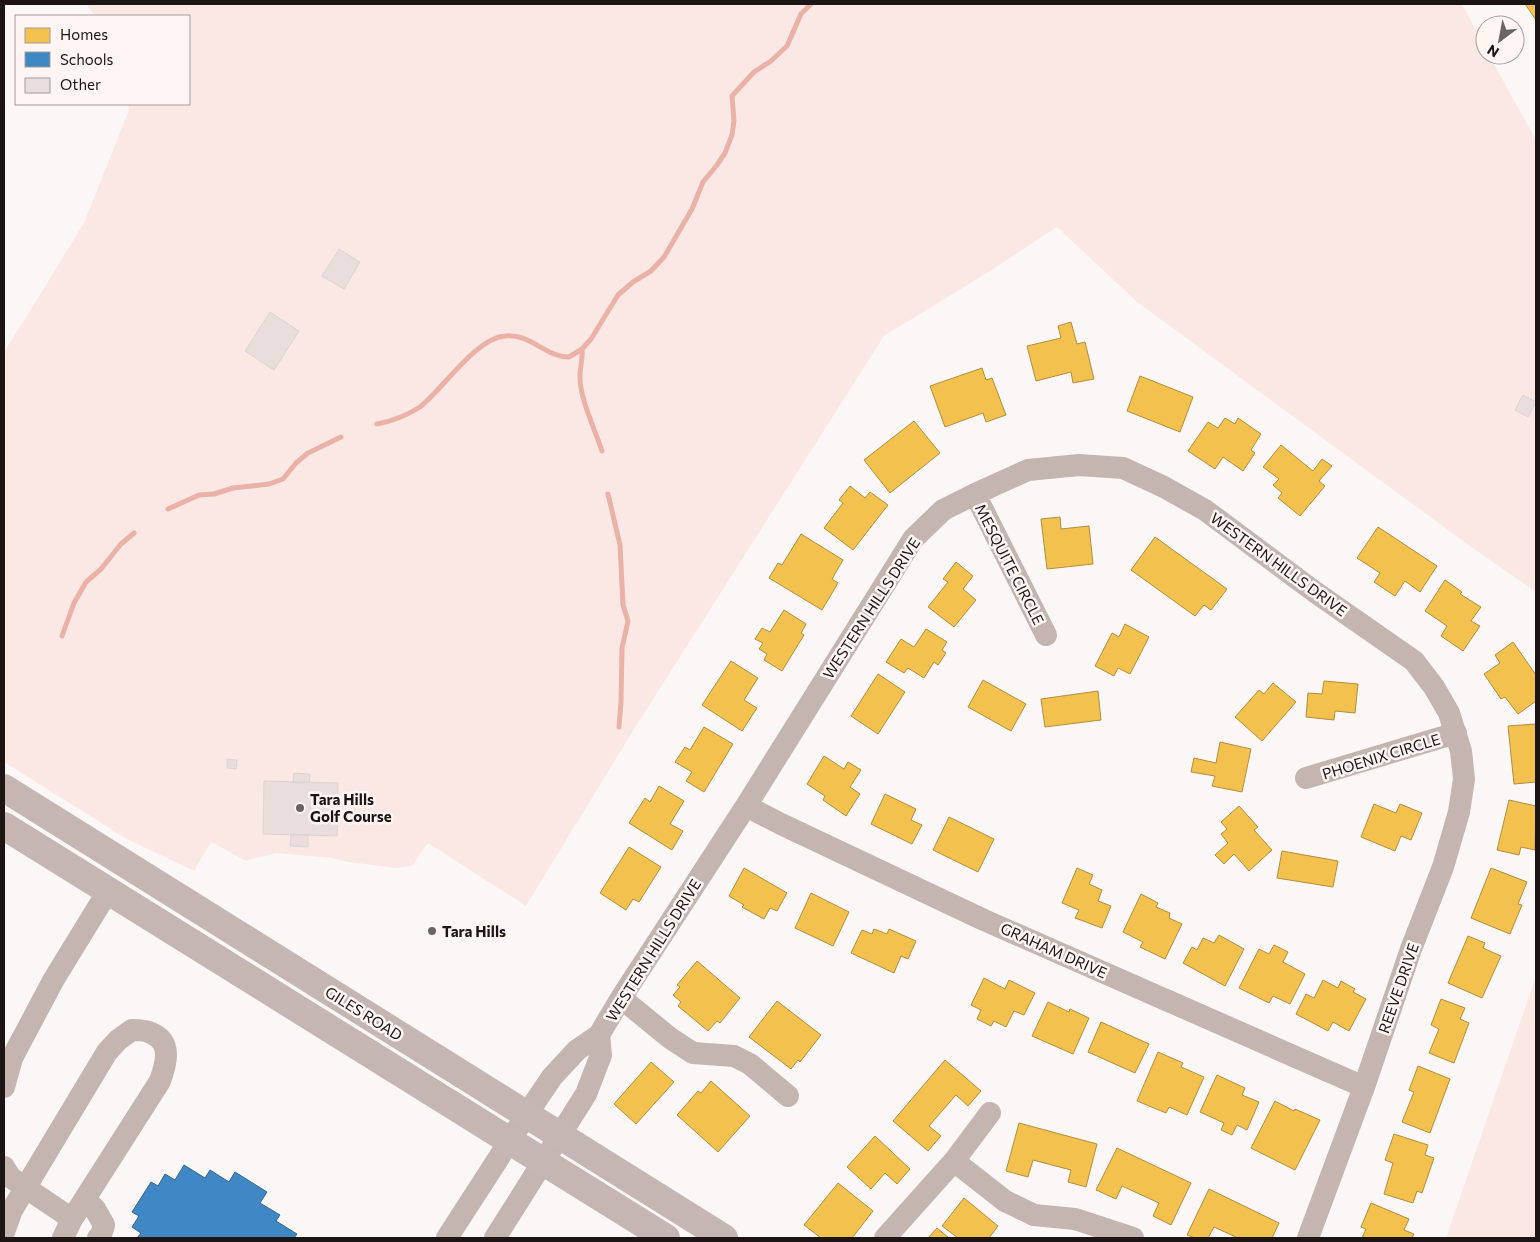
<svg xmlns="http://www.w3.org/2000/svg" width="1540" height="1242" font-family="Commissioner,sans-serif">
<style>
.green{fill:#fbe8e4}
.homes{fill:#f2c14e;stroke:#b28d3c}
.schools{fill:#3f88c5;stroke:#346690}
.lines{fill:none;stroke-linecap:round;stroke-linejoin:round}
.stream{stroke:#eab2a6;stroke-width:5}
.building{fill:#e9dedc;stroke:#dad4d4}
.minor{stroke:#c5b5b1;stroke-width:22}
.major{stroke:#c5b6b3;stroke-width:28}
.poi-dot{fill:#6a6463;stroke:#fff6f4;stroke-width:2}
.labels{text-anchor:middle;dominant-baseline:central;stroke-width:5;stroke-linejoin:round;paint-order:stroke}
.street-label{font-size:15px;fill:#1c1513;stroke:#fff6f4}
.poi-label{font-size:15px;font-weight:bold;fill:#1c1513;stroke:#fff6f4;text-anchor:start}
</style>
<rect width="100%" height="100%" fill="#fcf7f7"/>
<!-- green -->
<path class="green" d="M86,4H1462L1485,48V55H1489L1536,140V592L1467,544L1137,302L1057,227L987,273L884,336L636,726L526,906L428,843L412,866L395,868L349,862L332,858L276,853L246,861L211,842L194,871L127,839L4,762V352L28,314L84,223L129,110L128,104H189V16H95Z
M1536,976V1238H1446Z"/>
<!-- homes -->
<path class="homes" d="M1525,4H1536V20Z
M1071,322L1077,344L1085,342L1094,379L1073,383L1071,372L1036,381L1027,346L1061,338L1058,326Z
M982,368L986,380L992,378L1006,415L986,422L983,413L945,427L930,386Z
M1140,376L1193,397L1180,432L1127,411Z
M1225,418L1235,424L1238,418L1261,434L1251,450L1255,453L1243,471L1223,457L1215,469L1188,451L1208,422L1218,428Z
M914,421L940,453L890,493L864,460Z
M1281,445L1313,471L1322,459L1332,466L1319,481L1325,486L1300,516L1278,498L1282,493L1273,485L1279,479L1263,467Z
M850,486L865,498L870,492L888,505L853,550L824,528L843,503L839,500Z
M1060,517L1061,529L1089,526L1093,564L1047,569L1041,519Z
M1378,527L1437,566L1420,592L1405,581L1395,596L1374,582L1380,573L1357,558Z
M801,534L843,560L832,579L838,583L822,610L769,578L778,563L782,565Z
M1155,537L1227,589L1211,610L1204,605L1195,616L1131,570Z
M956,562L973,576L963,589L976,600L954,627L928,607L948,582L943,579Z
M1445,580L1462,592L1460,594L1481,607L1471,621L1480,626L1463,651L1441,636L1447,626L1425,611Z
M784,610L806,624L801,633L804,635L782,671L764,660L767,654L759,649L763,643L755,639L762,628L770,632Z
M1125,624L1149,637L1130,674L1118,668L1114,676L1095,666L1112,633L1119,637Z
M926,629L947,642L942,650L946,653L938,665L934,662L924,678L908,668L904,673L886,662L901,639L914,647Z
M1513,642L1536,675V701L1518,714L1505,697L1501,699L1484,674L1500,663L1495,655Z
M731,661L758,678L744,700L757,708L742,731L702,705Z
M878,674L905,692L878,734L851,716Z
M983,680L1026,704L1011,731L968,707Z
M1324,681L1358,684L1355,713L1335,711L1334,720L1306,717L1308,693L1322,694Z
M1273,683L1296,702L1262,741L1235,717L1259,690L1264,694Z
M1098,691L1101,720L1045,727L1041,699Z
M1536,724V782L1514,784L1508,726Z
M704,727L733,744L704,792L686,781L692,772L675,762L685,747L690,750Z
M1220,742L1251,749L1242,792L1212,786L1215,776L1191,772L1194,758L1216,763Z
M824,756L844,769L848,762L861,770L850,787L860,794L846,816L823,800L825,796L807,784Z
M659,786L684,801L670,824L683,831L672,850L629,823L645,798L650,802Z
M885,794L916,809L911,820L922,825L912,844L871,824Z
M1509,800L1536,806L1535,850L1521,847L1519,855L1497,850Z
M1374,804L1396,813L1400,804L1422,813L1411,840L1401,836L1395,851L1361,837Z
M1239,806L1258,827L1254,830L1272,850L1249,871L1234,854L1224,864L1215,855L1228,843L1221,834L1227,829L1221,822Z
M949,817L994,839L978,872L933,850Z
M629,847L661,867L639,902L633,899L626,910L600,893Z
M1282,851L1338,861L1333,887L1277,878Z
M744,868L787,893L777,911L770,908L764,919L742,907L744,905L729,896Z
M1077,868L1093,875L1089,884L1102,890L1098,901L1111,906L1102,928L1075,918L1079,910L1062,903Z
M1491,868L1527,882L1518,904L1522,905L1510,934L1471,918Z
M811,893L849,912L833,946L795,928Z
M1141,894L1158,903L1156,907L1170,913L1169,918L1182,924L1165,959L1140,947L1143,942L1123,932Z
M874,929L887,934L889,929L916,941L908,959L901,956L894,973L851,953L862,930L872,934Z
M1219,935L1244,949L1225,986L1183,963L1192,947L1197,950L1203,938L1214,943Z
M1468,936L1485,943L1483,948L1501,956L1482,998L1448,983Z
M1274,945L1288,952L1283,962L1305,974L1290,1004L1273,996L1269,1003L1239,988L1259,949L1269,954Z
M697,961L740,998L720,1023L717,1021L708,1031L678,1006L681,1002L673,995L680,987L677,985Z
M984,978L1005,989L1009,980L1035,993L1024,1015L1014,1011L1006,1027L994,1021L991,1026L977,1019L981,1010L971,1005Z
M1323,980L1338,988L1341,981L1355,989L1353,992L1366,999L1349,1031L1333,1022L1328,1031L1296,1014L1306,994L1314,998Z
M1441,999L1465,1008L1460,1019L1469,1023L1454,1063L1429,1053L1439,1029L1431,1025Z
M777,1001L821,1035L800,1062L798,1060L791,1069L749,1037Z
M1048,1002L1069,1012L1070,1009L1089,1018L1073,1054L1032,1036Z
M1101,1022L1149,1044L1135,1073L1088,1052Z
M1158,1052L1183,1063L1181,1067L1204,1077L1187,1115L1169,1107L1166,1113L1137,1101Z
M945,1060L981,1091L968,1106L956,1095L929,1126L941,1136L928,1151L893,1121Z
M651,1062L674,1082L636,1124L614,1104Z
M1418,1066L1450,1079L1430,1133L1402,1122L1414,1092L1409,1090Z
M1217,1075L1245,1088L1242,1095L1259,1102L1247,1130L1237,1125L1232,1135L1221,1130L1224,1123L1200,1112Z
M711,1081L750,1116L718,1152L677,1115L698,1091L701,1093Z
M1275,1101L1294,1111L1295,1109L1320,1120L1295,1170L1251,1148Z
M1019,1123L1097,1144L1086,1187L1068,1182L1071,1170L1033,1160L1028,1177L1006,1171Z
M1394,1134L1428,1145L1425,1155L1434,1158L1422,1193L1417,1191L1413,1203L1384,1194L1393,1163L1385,1160Z
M875,1136L910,1169L897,1184L885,1173L871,1189L847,1167Z
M1117,1148L1191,1183L1171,1225L1153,1216L1159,1203L1122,1186L1116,1199L1096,1190Z
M838,1183L873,1211L852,1238H821L804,1225Z
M1209,1189L1279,1223L1272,1238H1238L1214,1227L1208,1238H1195L1187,1235Z
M964,1198L998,1226L989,1238H958L942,1226Z
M1371,1203L1409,1219L1404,1230L1414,1234L1412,1238H1362L1366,1229L1361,1227Z
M937,1228L949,1238H928Z"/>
<!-- schools -->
<path class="schools" d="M184,1165L205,1178L210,1170L229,1182L235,1172L267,1192L260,1203L280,1215L276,1221L297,1234L294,1238H137L141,1233L132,1227L139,1216L132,1212L151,1182L158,1186L165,1174L175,1180Z"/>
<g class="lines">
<!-- stream -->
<path class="stream" d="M582,349C583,359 580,367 580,376C579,396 595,430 602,451
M377,424C393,421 406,416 420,407C443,389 476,338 505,336C525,334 537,347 554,354C559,356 565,357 569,357L582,349L591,339L618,295L633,282L651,271L664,257L692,209L703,182L717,165L725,153L732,135L734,121L732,96L754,72L771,61L787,46L801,14L811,4
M608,494L620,545L623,605L628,621L622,648L621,702L619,727
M168,509L199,495L214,494L233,488L269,484L283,479L296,463L308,453L341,437
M62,636L74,603L86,582L101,569L121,544L134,533"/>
</g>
<!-- building -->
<path class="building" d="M339,249L360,262L344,289L322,276Z
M270,312L299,331L274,370L245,351Z
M1523,395L1536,402L1528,417L1515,410Z
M227,759L237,760L236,769L227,768Z
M294,773L310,774L309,783L293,782Z
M264,781L338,783L337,836L263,834Z
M291,834L308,835V847L290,846Z"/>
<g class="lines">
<!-- minor -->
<path class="minor" d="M975,494L1046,635
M1306,778L1456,733
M746,806L781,824L984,920L1364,1087
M621,998L670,1038L693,1053L734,1056L750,1064L788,1096
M4,1087L12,1058L54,979L108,891
M954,1161L1005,1201L1034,1215L1075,1219L1133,1238
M4,1167L10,1177L72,1219
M85,1199L95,1209L104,1225L101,1235L98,1238
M4,1232L12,1210L107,1052L118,1040L132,1030C138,1030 146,1030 151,1033C173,1042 166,1064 160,1081L72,1219L63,1238
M447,1238L527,1114L552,1077L577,1050L599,1035L621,998L746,806L913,539L943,510L975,494L1028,470L1079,465L1123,468L1164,487L1205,510L1315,592L1414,661L1434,687L1449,713L1461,751L1464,779L1459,812L1443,867L1411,949L1364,1087L1308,1238
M495,1238L586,1094L601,1055L599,1035
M885,1238L954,1161L990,1113"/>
<!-- major -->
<path class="major" d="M4,788L724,1238
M4,826L666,1238"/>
</g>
<!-- markers -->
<g class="poi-dot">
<circle cx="300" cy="808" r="5"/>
<circle cx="432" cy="931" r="5"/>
</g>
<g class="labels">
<!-- street labels -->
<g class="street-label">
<text transform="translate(1010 564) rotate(63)">MESQUITE CIRCLE</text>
<text transform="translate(1279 564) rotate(36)">WESTERN HILLS DRIVE</text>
<text transform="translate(871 608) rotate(-57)">WESTERN HILLS DRIVE</text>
<text transform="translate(1381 756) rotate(-17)">PHOENIX CIRCLE</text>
<text transform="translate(653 950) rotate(-58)">WESTERN HILLS DRIVE</text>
<text transform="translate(1054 950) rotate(24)">GRAHAM DRIVE</text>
<text transform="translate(1398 988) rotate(-71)">REEVE DRIVE</text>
<text transform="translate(364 1013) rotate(32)">GILES ROAD</text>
</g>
<!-- poi labels -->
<g class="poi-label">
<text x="310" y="799">Tara Hills<tspan x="310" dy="17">Golf Course</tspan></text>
<text x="442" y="931">Tara Hills</text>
</g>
</g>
<!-- border -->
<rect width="1540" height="1242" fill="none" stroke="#1c1513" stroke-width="10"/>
<!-- legend -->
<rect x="15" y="15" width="175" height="90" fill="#fff6f4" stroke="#a49c9a"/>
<rect x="25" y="28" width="25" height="15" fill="#f2c14e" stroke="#a49c9a"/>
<text x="60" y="40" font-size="15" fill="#1c1513">Homes</text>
<rect x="25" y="52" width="25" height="15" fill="#3f88c5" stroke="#a49c9a"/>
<text x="60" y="65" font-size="15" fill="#1c1513">Schools</text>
<rect x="25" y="78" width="25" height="15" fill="#e9dedc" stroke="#a49c9a"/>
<text x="60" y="90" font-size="15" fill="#1c1513">Other</text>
<!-- north arrow -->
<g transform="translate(1500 40) rotate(212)"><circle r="24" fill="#fff6f4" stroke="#a49c9a"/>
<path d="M0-4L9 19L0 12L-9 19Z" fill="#6a6463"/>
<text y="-8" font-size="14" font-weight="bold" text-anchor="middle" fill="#1c1513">N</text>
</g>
</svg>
